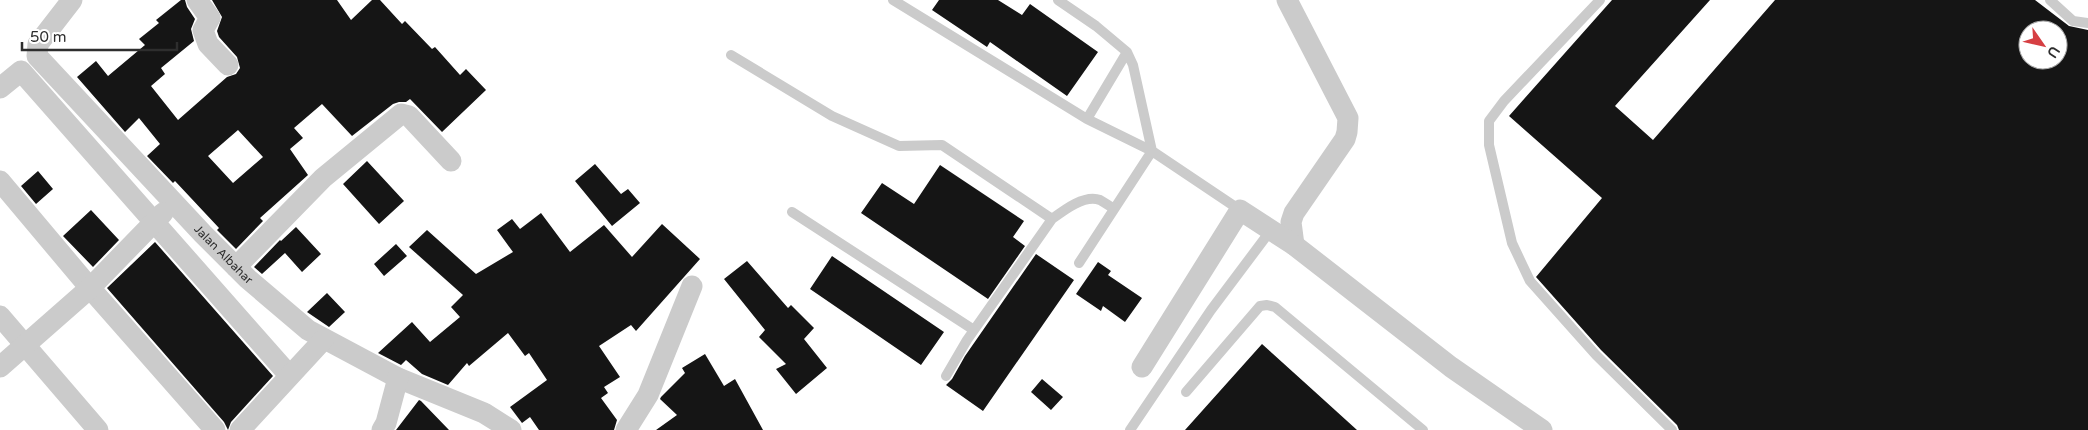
<svg xmlns="http://www.w3.org/2000/svg" width="2088" height="430" font-family="'Varela Round',sans-serif">
<style>
.building{fill:#151515;fill-rule:evenodd}
.lines{fill:none;stroke-linecap:round;stroke-linejoin:round}
.service{stroke:#cbcbcb;stroke-width:10}
.minor{stroke:#cbcbcb;stroke-width:21}
.labels{text-anchor:middle;dominant-baseline:central;stroke-width:5;stroke-linejoin:round;paint-order:stroke}
.street-label{font-size:12px;fill:#2e2e2e;stroke:#fff}
</style>
<rect width="100%" height="100%" fill="#fff"/>
<!-- building -->
<path class="building" d="M181,0H185L187,7L195,19L191,29L194,41L161,68L165,74L151,86L178,120L227,77L236,74L240,68L237,57L219,37L217,31L222,17L212,0H337L351,20L372,0H380L402,24L405,21L432,49L435,47L460,75L466,69L486,90L442,132L410,99L406,102H399L393,104L352,136L322,104L294,128L303,138L290,149L308,175L260,218L263,221L236,249L217,230L219,228L175,181L173,183L147,156L160,144L139,118L125,132L77,77L96,61L108,76L145,45L139,39L159,23L156,20ZM238,130L263,157L233,183L208,156Z
M939,0H998L1022,15L1030,4L1098,52L1067,96L990,42L987,47L932,10Z
M1612,0H1710L1615,106L1653,140L1775,0H2035L2069,26L2088,30V430H1679L1677,425L1601,350L1536,277L1602,198L1509,116ZM2028,30H2058V60H2028Z
M367,161L404,201L379,224L343,184Z
M595,164L621,194L628,189L640,203L612,226L575,181Z
M940,165L1024,221L1013,237L1025,246L988,299L861,213L882,183L914,204Z
M38,171L53,189L36,204L21,186Z
M91,210L119,240L93,267L63,236Z
M541,213L570,252L604,225L632,257L662,224L700,259L636,331L631,325L599,346L620,377L604,387L608,393L601,398L617,420L614,430H539L530,417L522,423L510,407L547,380L529,353L525,356L508,333L469,366L467,363L448,385L422,374L406,360L401,365L378,353L412,322L430,342L460,317L451,307L463,295L409,247L427,230L476,274L513,252L497,230L512,219L520,229Z
M296,227L321,254L302,272L285,253L262,274L254,267L280,240L281,241Z
M155,242L273,376L231,422L228,430L224,422L107,288Z
M396,244L407,256L384,276L374,264Z
M1036,254L1074,280L983,411L946,385L952,379L965,356Z
M832,256L944,332L921,365L810,289Z
M747,261L788,308L791,305L814,328L804,339L827,368L796,394L776,369L786,364L759,337L765,330L724,279Z
M1098,262L1111,271L1108,275L1142,298L1125,322L1103,306L1101,311L1076,294Z
M327,293L345,312L329,327L307,312Z
M1262,344L1314,391L1357,430H1185Z
M705,354L724,386L735,379L763,430H656L677,415L660,399L661,397L685,373L682,368Z
M1042,379L1063,397L1051,410L1031,392Z
M419,400L421,401L449,430H396Z"/>
<g class="lines">
<!-- service -->
<path class="service" d="M893,0L1087,119L1152,151L1240,210
M1058,0L1096,26L1127,52L1133,65L1152,151L1079,263
M1600,0L1504,101L1489,121V145L1512,243L1530,281L1596,355L1672,430
M2050,0L2073,21L2088,23
M731,55L832,116L899,146L942,145L1052,219
M1087,119L1127,52
M792,212L974,330
M946,376L967,340L1052,219C1064,210 1085,194 1100,200C1105,203 1110,206 1114,209
M1186,392L1260,306L1267,305L1275,307L1423,430
M1130,430L1211,310L1271,230"/>
<!-- minor -->
<g class="minor">
<path id="s1" d="M72,0L38,44L37,56L203,234L248,279L308,330L398,378L484,413L511,430"/>
<path d="M197,0L210,18L203,30L208,44L228,65"/>
<path d="M1287,0L1348,118L1347,132L1345,139L1294,213L1291,222L1294,245"/>
<path d="M0,88L21,71L289,375"/>
<path d="M0,181L90,288L215,430"/>
<path d="M236,267L323,178L401,114L409,116L451,161"/>
<path d="M0,316L98,430"/>
<path d="M0,367L90,288L163,213"/>
<path d="M1142,367L1240,210L1294,245L1451,367L1542,430"/>
<path d="M240,430L324,339"/>
<path d="M382,430L386,423L398,378"/>
<path d="M626,430L648,395L692,286"/>
</g>
</g>
<g class="labels">
<!-- street labels -->
<g class="street-label">
<text stroke="none"><textPath href="#s1" startOffset="340">Jalan Albahar</textPath></text>
</g>
</g>
<!-- north arrow -->
<g transform="translate(2043 45) rotate(124)"><circle r="24" fill="#ffffff" stroke="#ababab"/>
<path d="M0-4L9 19L0 12L-9 19Z" fill="#d63f43"/>
<text y="-8" font-size="14" font-weight="bold" text-anchor="middle" fill="#2e2e2e">U</text>
</g>
<!-- scale -->
<path d="M22 42v8h155v-8" fill="none" stroke="#2e2e2e" stroke-width="2.5"/>
<text x="30" y="42" font-size="15" fill="#2e2e2e" stroke="#ffffff" stroke-width="4" paint-order="stroke">50 m</text>
</svg>
